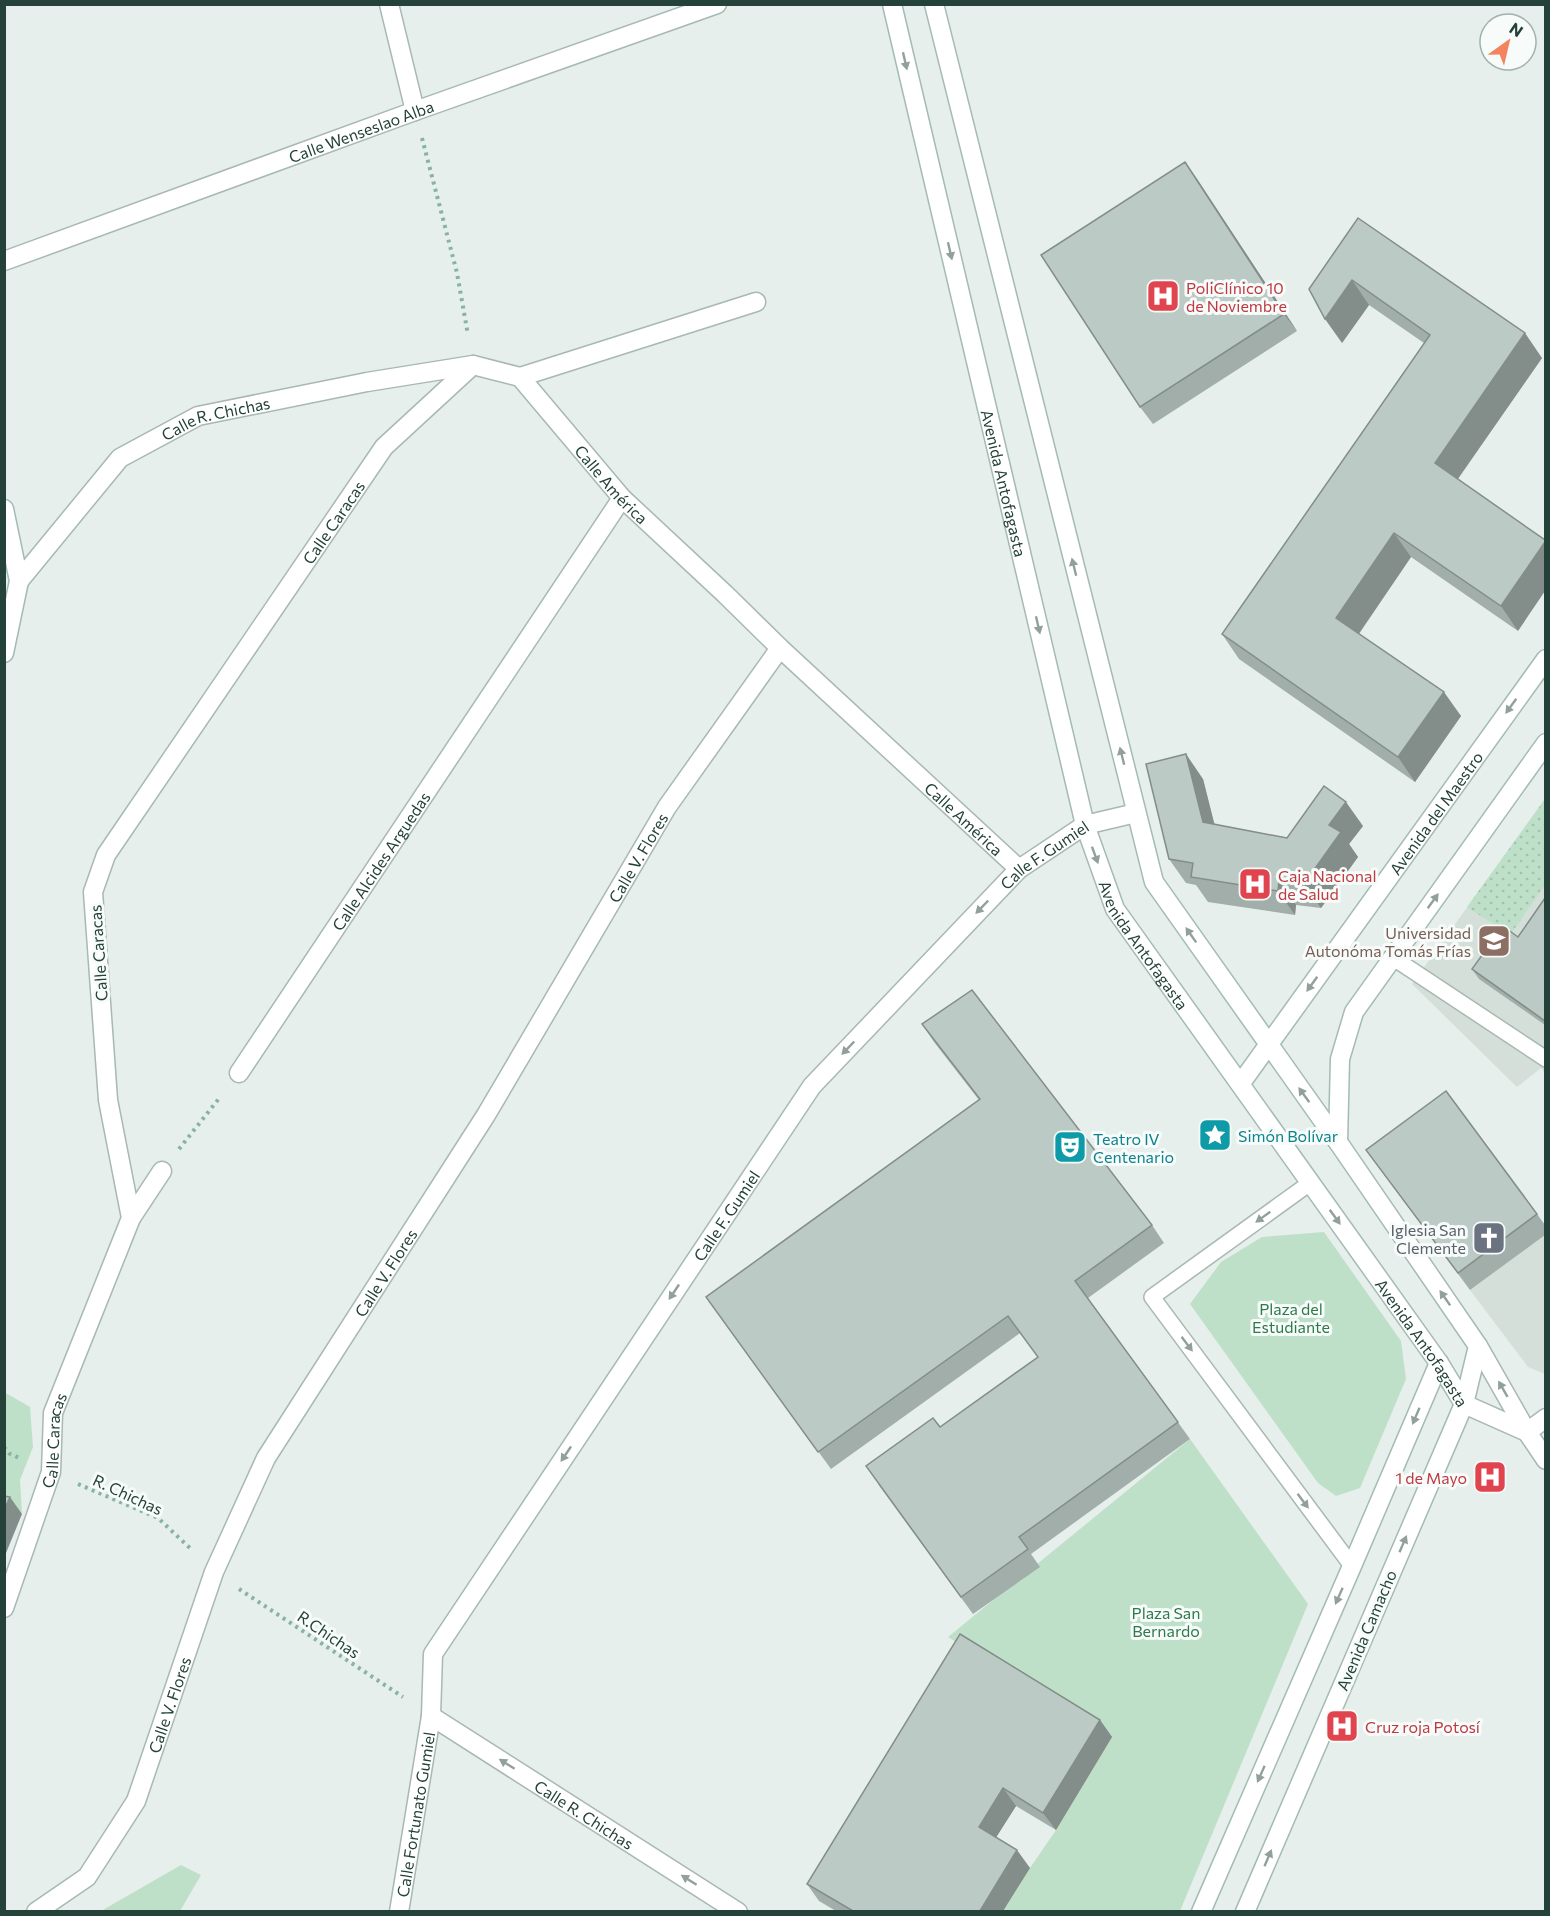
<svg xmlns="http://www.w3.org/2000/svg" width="1550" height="1916" font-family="Commissioner,sans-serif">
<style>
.built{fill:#d4dfda}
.grass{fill:url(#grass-dots)}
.park{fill:#bfe0c8}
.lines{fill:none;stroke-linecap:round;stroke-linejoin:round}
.lane-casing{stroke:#a8b8b2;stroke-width:18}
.street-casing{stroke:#a8b8b2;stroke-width:21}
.secondary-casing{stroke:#a4bbb3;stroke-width:21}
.path{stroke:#86b3a5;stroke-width:4;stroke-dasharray:3 4.5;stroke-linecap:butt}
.lane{stroke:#fff;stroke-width:15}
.street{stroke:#fff;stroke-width:18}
.secondary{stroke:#fff;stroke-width:18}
.wall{fill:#a1aea9}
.shaded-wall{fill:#838d89}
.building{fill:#bbcac4;stroke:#838d89;stroke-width:1.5}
.oneway{fill:#92a09c}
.labels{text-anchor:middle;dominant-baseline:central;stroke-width:6;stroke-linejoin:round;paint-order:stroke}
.street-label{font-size:16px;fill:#24423a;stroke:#f7fbf9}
.health-label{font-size:16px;fill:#be3a42;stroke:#f7fbf9;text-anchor:start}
.education-label{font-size:16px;fill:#785e54;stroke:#f7fbf9;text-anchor:end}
.culture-label{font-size:16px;fill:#0d838f;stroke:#f7fbf9;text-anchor:start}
.worship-label{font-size:16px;fill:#5b616d;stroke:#f7fbf9;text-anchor:end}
.park-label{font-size:16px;fill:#2d7a4b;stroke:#f7fbf9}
</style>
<defs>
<pattern id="grass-dots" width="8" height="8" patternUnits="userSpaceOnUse" patternTransform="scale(1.5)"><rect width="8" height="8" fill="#bfe0c8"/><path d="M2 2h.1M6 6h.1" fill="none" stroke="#a4c1ad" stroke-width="1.8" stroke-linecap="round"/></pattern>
</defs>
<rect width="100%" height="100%" fill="#e6efeb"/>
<!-- built -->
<path class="built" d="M1545,799V1073L1541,1068L1517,1087L1412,984Z
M1545,1235V1374L1528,1367L1470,1290Z"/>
<!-- grass -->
<path class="grass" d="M1545,799V885L1510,935L1467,907Z"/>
<!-- park -->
<path class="park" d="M1324,1232L1401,1341L1406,1379L1360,1488L1336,1496L1318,1483L1190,1304L1221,1262L1262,1237Z
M4,1392L30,1407L33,1447L20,1480L22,1514L5,1511Z
M1190,1439L1308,1604L1180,1911H1003L1030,1868L1056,1830L1112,1737L948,1637Z
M181,1865L201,1875L180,1911H101Z"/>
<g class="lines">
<!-- lane casing -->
<g class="lane-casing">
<path id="lane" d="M1392,957L1546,1059
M1310,1183L1152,1297L1352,1566"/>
</g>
<!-- street casing -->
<g class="street-casing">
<g id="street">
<path d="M389,4L415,111"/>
<path id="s1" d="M4,261L415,111L717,4"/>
<path d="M520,377L756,302"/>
<path id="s2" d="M19,581L120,458L198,416L367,382L473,365L520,377L622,498L725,594L780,648L1019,869"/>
<path id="s3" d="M239,1073L622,498"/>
<path d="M131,1218L162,1171"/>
<path d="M1478,1346L1527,1432L1546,1460"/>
<path d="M1464,1404L1527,1432"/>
<path d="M1527,1432L1546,1418"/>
<path id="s4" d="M4,1608L51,1472L53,1413L131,1218L108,1100L93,892L106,855L384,447L473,365"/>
<path id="s5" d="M431,1716L738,1912"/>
<path id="s6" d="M36,1912L87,1877L136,1801L214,1572L266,1458L486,1115L667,807L780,648"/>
<path id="s7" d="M399,1912L431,1716L433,1654L812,1086L1019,869L1085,825L1136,813"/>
</g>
</g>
<!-- secondary casing -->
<g class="secondary-casing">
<g id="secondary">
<path id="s8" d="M892,4L1085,825L1115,909L1439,1363L1464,1404"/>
<path d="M934,4L1154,882L1338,1142L1478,1346L1464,1404L1245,1912"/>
<path d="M4,509L19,581L4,653"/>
<path id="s9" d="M1241,1083L1546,659"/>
<path d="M1338,1142L1340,1059L1354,1012L1546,743"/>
<path d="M1201,1912L1352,1566L1439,1363"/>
</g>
</g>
<!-- path -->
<path class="path" d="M422,138L457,273L468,335
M179,1149L221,1096
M4,1447L10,1454L22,1459
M78,1484L158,1518L192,1550
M239,1589L403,1697"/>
<!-- lane -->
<use href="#lane" class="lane"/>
<!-- street -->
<use href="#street" class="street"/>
<!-- secondary -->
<use href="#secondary" class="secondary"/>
</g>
<!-- wall -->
<path class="wall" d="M1197,179L1297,331L1153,424L1140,407Z
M1358,218L1542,358L1458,479L1518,631L1411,557L1359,634L1461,716L1415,782L1239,659L1222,634L1424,343L1369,305L1342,343Z
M1203,779L1214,824L1287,838L1363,826L1349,844L1358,857L1321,908L1296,905L1295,915L1208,902L1196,885L1186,883L1169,859Z
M1545,898V1025L1479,979L1472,969L1518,937Z
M922,1024L1152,1225L1164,1243L1088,1298L1190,1439L1031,1554L1040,1567L973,1614L878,1484L940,1427L1038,1357L1020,1333L831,1469L706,1297L979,1100L934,1042Z
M1366,1150L1537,1214L1545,1225V1235L1470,1290Z
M1100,1720L1112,1737L1056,1830L1016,1806L996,1837L1030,1868L1003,1911H836L819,1901L807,1884Z"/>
<!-- shaded-wall -->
<path class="shaded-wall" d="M1185,162L1197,179L1297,331L1284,314Z
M1352,280L1369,305L1342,343L1325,319Z
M1525,333L1542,358L1452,487L1435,463Z
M1394,533L1411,557L1353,642L1336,618Z
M1545,542V591L1518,631L1501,606Z
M1444,692L1461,716L1415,782L1398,757Z
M1186,754L1203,779L1220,846L1203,822Z
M1346,802L1363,826L1349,844L1358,857L1321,908L1304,884L1329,825Z
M1279,881L1296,905L1295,915L1278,891Z
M10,1497L22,1514L4,1558V1510Z
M1100,1720L1112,1737L1056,1830L1043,1813Z
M1003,1788L1016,1806L992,1844L979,1827Z
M1017,1850L1030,1868L1003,1911H980Z"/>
<!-- building -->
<path class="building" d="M1185,162L1284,314L1140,407L1041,255Z
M1358,218L1525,333L1435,463L1545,540V542L1501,606L1394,533L1336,618L1444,692L1398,757L1222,634L1430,335L1352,280L1325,319L1309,289Z
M1186,754L1203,822L1287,838L1324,786L1346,802L1329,825L1341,832L1304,884L1279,881L1278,891L1191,877L1193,863L1169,859L1146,764Z
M1545,898V1021L1472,969L1503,926L1518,937Z
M972,990L1152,1225L1075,1281L1178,1422L1019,1537L1028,1549L961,1597L866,1466L933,1418L940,1427L1038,1357L1008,1316L818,1452L706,1297L980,1099L922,1024Z
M1446,1091L1537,1214L1458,1273L1366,1150Z
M4,1496L10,1497L4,1510Z
M960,1634L1100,1720L1043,1813L1003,1788L979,1827L1017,1850L980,1911H853L807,1884Z"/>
<!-- one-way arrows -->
<defs><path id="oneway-solid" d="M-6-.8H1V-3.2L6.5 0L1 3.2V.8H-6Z" transform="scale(1.5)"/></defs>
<g class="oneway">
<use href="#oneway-solid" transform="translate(905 61) rotate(77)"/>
<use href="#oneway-solid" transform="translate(950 251) rotate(77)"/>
<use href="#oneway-solid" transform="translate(1074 567) rotate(-104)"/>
<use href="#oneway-solid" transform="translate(1038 625) rotate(77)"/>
<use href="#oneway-solid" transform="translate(1511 706) rotate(126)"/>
<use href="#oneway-solid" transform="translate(1122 756) rotate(-104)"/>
<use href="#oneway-solid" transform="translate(1095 855) rotate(70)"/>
<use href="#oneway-solid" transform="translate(1433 901) rotate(-54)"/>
<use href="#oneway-solid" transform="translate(982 907) rotate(134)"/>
<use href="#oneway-solid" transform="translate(1191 935) rotate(-125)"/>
<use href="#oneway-solid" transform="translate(1312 984) rotate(126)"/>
<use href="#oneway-solid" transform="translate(848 1048) rotate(134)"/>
<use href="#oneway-solid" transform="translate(1304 1095) rotate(-126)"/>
<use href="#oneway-solid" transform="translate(1263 1217) rotate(144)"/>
<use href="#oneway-solid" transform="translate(1335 1217) rotate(54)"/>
<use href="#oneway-solid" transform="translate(674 1292) rotate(124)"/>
<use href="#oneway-solid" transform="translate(1445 1298) rotate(-125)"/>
<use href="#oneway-solid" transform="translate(1187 1344) rotate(53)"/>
<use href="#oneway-solid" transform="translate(1503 1389) rotate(-120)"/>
<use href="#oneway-solid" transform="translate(1416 1416) rotate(113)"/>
<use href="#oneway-solid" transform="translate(566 1454) rotate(124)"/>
<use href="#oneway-solid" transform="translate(1303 1501) rotate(53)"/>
<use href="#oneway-solid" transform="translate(1403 1544) rotate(-67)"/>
<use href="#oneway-solid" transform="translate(1339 1596) rotate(114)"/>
<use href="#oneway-solid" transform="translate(507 1764) rotate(-148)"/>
<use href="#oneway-solid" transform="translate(1261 1774) rotate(114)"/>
<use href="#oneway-solid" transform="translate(1268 1858) rotate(-67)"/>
<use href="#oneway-solid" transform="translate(689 1880) rotate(-148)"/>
</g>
<!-- icons -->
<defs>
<g id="hospital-square" transform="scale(1.725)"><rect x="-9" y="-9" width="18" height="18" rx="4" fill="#e0444e" stroke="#f7fbf9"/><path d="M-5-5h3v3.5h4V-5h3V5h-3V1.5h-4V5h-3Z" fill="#fff"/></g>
<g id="university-square" transform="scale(1.725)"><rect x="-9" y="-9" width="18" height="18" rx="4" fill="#8d6e63" stroke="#f7fbf9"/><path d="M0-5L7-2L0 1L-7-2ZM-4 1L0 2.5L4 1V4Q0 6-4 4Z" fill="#fff"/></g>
<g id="sight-square" transform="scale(1.725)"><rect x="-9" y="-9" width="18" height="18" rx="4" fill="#0f9aa8" stroke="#f7fbf9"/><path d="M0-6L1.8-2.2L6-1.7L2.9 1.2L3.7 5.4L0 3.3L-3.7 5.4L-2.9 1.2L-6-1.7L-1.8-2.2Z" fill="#fff"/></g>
<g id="theatre-square" transform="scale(1.725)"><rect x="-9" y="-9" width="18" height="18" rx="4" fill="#0f9aa8" stroke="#f7fbf9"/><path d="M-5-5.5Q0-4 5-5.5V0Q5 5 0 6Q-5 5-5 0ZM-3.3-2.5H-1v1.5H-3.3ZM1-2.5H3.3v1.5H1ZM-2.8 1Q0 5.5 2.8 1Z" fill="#fff"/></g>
<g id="church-square" transform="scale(1.725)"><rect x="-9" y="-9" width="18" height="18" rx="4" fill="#6b7280" stroke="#f7fbf9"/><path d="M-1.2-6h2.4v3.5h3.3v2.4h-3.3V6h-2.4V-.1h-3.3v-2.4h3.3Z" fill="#fff"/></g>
</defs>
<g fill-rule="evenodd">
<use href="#hospital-square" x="1163" y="296"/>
<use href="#hospital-square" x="1255" y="884"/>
<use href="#university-square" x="1494" y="941"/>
<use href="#sight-square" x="1215" y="1135"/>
<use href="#theatre-square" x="1070" y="1147"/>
<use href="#church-square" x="1489" y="1238"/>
<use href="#hospital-square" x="1490" y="1477"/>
<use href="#hospital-square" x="1342" y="1726"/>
</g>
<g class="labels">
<!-- street labels -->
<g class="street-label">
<text stroke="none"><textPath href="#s1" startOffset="380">Calle Wenseslao Alba</textPath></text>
<text stroke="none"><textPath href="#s2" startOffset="264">Calle R. Chichas</textPath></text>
<text stroke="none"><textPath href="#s8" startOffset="492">Avenida Antofagasta</textPath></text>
<text stroke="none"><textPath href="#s2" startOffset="717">Calle América</textPath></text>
<text stroke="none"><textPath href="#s4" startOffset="1184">Calle Caracas</textPath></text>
<text stroke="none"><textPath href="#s9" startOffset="333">Avenida del Maestro</textPath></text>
<text stroke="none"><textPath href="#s2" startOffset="1203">Calle América</textPath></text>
<text stroke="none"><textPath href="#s7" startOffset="1272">Calle F. Gumiel</textPath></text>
<text stroke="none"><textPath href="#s6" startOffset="1226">Calle V. Flores</textPath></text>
<text stroke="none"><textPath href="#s3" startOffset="255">Calle Alcides Arguedas</textPath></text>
<text stroke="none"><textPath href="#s8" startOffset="978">Avenida Antofagasta</textPath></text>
<text transform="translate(98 953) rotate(-94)">Calle Caracas</text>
<text stroke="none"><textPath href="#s7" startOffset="788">Calle F. Gumiel</textPath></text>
<text stroke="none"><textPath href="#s6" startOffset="740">Calle V. Flores</textPath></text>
<text stroke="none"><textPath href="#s8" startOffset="1464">Avenida Antofagasta</textPath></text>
<text stroke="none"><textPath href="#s4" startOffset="176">Calle Caracas</textPath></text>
<text transform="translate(128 1494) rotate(25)">R. Chichas</text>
<text transform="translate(1366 1630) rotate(-67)">Avenida Camacho</text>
<text transform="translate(329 1634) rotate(34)">R.Chichas</text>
<text stroke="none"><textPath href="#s6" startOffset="254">Calle V. Flores</textPath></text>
<text stroke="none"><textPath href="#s7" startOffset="99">Calle Fortunato Gumiel</textPath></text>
<text stroke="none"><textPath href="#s5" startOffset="182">Calle R. Chichas</textPath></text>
</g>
<!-- health labels -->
<g class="health-label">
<text x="1186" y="287">PoliClínico 10<tspan x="1186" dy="18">de Noviembre</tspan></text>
<text x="1278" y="875">Caja Nacional<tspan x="1278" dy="18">de Salud</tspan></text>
<text x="1467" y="1477" text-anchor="end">1 de Mayo</text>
<text x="1365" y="1726">Cruz roja Potosí</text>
</g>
<!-- education labels -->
<g class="education-label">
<text x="1471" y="932">Universidad<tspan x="1471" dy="18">Autonóma Tomás Frías</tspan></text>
</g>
<!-- culture labels -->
<g class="culture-label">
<text x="1238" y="1135">Simón Bolívar</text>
<text x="1093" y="1138">Teatro IV<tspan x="1093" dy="18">Centenario</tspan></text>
</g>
<!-- worship labels -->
<g class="worship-label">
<text x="1466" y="1229">Iglesia San<tspan x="1466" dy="18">Clemente</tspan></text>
</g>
<!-- park labels -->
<g class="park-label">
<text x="1291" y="1308">Plaza del<tspan x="1291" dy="18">Estudiante</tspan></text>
<text x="1166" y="1612">Plaza San<tspan x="1166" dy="18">Bernardo</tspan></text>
</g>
</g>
<!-- border -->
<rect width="1550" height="1916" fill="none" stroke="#24423a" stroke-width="12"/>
<!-- north arrow -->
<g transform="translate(1508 42) rotate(34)"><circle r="28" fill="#f7fbf9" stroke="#a3b1ad" stroke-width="1.5"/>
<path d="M0-4.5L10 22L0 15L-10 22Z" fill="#f4845f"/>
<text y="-9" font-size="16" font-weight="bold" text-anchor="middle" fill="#24423a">N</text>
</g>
</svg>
